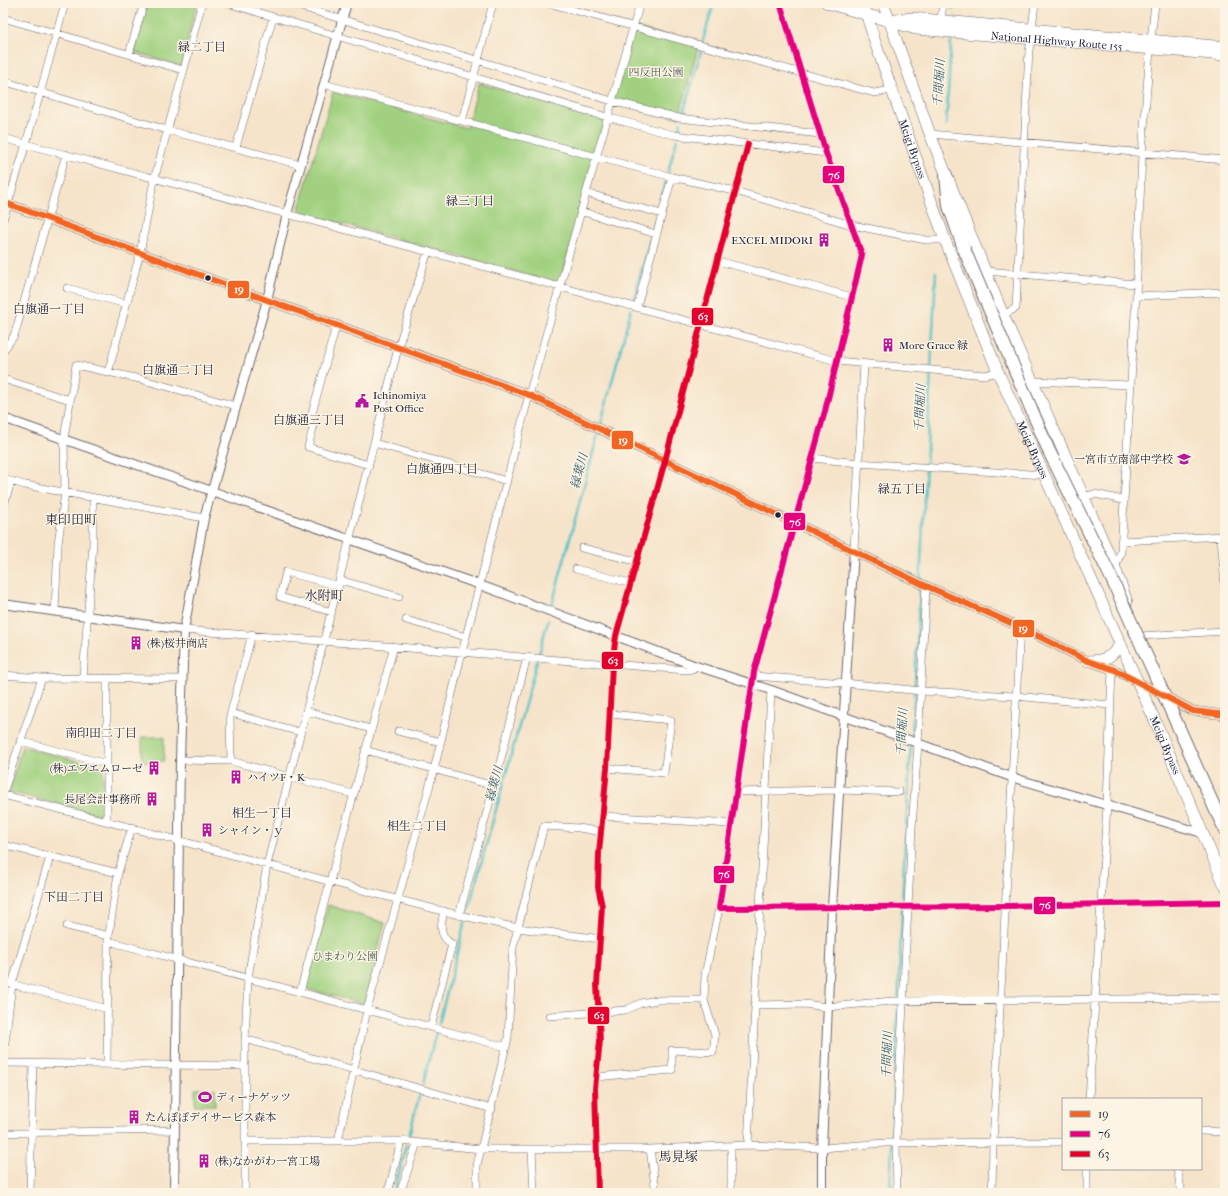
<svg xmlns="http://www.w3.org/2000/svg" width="1228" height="1196" font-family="'IM FELL French Canon','Noto Serif JP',serif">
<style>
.green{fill:#a1d180;stroke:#627a5e}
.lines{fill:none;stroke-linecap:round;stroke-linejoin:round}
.stream{stroke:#54c2c8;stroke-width:2.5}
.minor-casing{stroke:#6c666d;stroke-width:8}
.tertiary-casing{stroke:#6c666d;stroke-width:10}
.trunk-casing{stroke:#6c666d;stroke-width:12}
.motorway-casing{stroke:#6c666d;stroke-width:14}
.minor{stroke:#fff;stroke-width:7}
.tertiary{stroke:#fff;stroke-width:8}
.trunk{stroke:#fff;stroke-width:11}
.motorway{stroke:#fff;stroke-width:12}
.motorway-bridge-casing{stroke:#6c666d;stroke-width:14;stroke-linecap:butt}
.motorway-bridge{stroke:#fff;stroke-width:12}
.bus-1-casing{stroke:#fcf5e5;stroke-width:9}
.bus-2-casing{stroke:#fcf5e5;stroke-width:9}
.bus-3-casing{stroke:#fcf5e5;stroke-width:9}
.bus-1{stroke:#f26522;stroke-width:6}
.bus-2{stroke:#e5007d;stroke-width:6}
.bus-3{stroke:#e4002b;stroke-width:6}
.bus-dot{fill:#22223b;stroke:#fcf5e5;stroke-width:1.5}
.labels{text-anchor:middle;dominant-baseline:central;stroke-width:3;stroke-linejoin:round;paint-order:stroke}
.street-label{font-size:11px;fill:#22223b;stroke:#fcf5e5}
.park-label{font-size:11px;fill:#485750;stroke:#fcf5e5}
.poi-label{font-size:11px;fill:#22223b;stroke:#fcf5e5;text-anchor:start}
.neighbourhood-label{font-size:12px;fill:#22223b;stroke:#fcf5e5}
.water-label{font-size:12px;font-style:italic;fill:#345a6c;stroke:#fcf5e5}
.quarter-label{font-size:13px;fill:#22223b;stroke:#fcf5e5}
.line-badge{stroke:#fcf5e5;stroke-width:1.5}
.badge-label{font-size:11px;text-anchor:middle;font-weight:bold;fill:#fff}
</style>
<rect width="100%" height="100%" fill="#fcf5e5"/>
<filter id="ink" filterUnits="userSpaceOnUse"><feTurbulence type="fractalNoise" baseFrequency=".025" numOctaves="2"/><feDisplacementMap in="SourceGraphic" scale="8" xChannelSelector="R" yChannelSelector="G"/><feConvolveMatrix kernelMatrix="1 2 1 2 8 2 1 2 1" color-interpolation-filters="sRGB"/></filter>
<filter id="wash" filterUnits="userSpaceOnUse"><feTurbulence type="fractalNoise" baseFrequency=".012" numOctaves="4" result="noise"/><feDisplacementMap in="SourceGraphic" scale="16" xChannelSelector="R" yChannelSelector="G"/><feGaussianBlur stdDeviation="0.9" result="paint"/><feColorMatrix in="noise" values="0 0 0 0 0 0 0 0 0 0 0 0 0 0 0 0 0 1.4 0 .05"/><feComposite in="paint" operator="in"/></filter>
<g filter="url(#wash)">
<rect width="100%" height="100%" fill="#f6e4ca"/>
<!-- green -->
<path class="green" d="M147,3H197L181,66L134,52Z
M634,27L699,44L679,118L612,101Z
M479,83L604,121L560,284L303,213L299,208L333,92L467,128Z
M142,737H164V761L142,762Z
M22,746L103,768L104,812L101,815L9,792Z
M328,905L385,923L364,1004L306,989Z
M195,1089H215V1105H195Z"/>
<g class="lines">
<!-- stream -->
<path class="stream" d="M953,3V9
M703,40L714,3
M683,115L701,51
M946,125L951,42
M679,130L681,122
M668,172L677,139
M659,206L666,181
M654,226L656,219
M634,299L650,239
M601,423L631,310
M920,581L936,272
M552,605L598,434
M539,654L548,620
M912,738L920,586
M468,911L537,661
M439,1023L465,922
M423,1084L436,1032
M409,1135L420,1093
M394,1193L406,1145
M890,1193L904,863L911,743"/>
</g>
</g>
<g filter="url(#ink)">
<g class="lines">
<!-- minor casing -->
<g class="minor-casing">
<path id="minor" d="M227,3L607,117L674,135L826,153
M288,3L612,101L679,118L820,134
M548,3L874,93L892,90
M780,3L826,153L862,255L825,411L754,672L719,908L1004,906L1225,902
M3,18L183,70
M941,21L943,3
M1032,29L1035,3
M1151,40L1155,3
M129,54L144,3
M3,81L167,130L301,165
M324,84L672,177L735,191L852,225L926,240H945
M462,121L493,3
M930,134L1225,160
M3,138L837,361L985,375L998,372
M236,147L273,17
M586,193L662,214
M580,211L656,234
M3,220L26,144L65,3
M718,261L852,297
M986,271L1136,284
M67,288L126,304
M1136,296L1225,292
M637,307L672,177
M1003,315L1016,308L1029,50L1032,38
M336,326L309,424L313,428L308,447L369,465
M3,351L14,336L18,323L66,154
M108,373L140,253L154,180L202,3
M3,379L70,400
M1031,381L1130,385
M374,443L507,481
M812,458L858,463L1044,475
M3,479L25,485L204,518
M1083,497L1095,494L1123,500
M3,508L11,482
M1221,536L1225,587
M1121,541L1225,536
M582,548L636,561
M854,550L864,364
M1115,568L1121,552L1136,296L1142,154L1150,49
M576,569L630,583
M340,580L399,597
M55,611L58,544L65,492L64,439L76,365L140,379L236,406
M332,612L280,597L286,572L339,586
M406,620L466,637
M184,630L686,670L692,669L696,666
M1140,636L1225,631
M3,675L42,678L182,679
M753,676L845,683L921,691L1015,696L1110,705
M83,678L93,543V498
M107,678V820
M306,711L371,729
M231,713L300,732
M398,731L441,742
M20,741L107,764
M365,750L494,786
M180,760L231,761L353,794
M231,761L230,716L252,634
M607,768L664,773L671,720L610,714
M736,792L839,790L899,792
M3,793L42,678
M3,795C156,832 306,877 459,915L494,786L527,657
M603,816L731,824
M3,845L118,873
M459,915L518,928L601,939
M67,926L109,936
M108,941L506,1047
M3,982L108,1009
M300,992L394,646
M754,1005L804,1004L827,1007L892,1001L1225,998
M549,1016L626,1010L641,1003L657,1000H704
M431,1027L452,944C438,936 441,924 444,911
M245,1039L492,1109
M3,1059L12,984L50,857
M3,1063L245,1066
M107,1065L108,941L118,873L132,827
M596,1077L672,1070V1050L713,1052L715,1035L704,1000L705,975L719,908
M1089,1099L1107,805L1112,669
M1201,1131L1225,1132
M3,1133L175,1130
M245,1141H401L481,1149H650L748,1145L822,1148L885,1143L1063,1142
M338,1141L367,1010L434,770L462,652L529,395L640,3
M748,1145L771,690
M731,1146V1193
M532,1149L534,1193
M650,1149L656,1193
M1087,1169V1193
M1177,1169L1182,1193
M30,1193L33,1064
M245,1193V1039L248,978L267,865L398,348L428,251
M388,1193L401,1141
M400,1193L417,1143
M477,1193V1165L508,1038L513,947L544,826L579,828L601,832
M598,1193L595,1088L600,1041L597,985L602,906L598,887L599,853L607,768L612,664L616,636L665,461L748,144
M897,1193L896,1143L912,827L918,744L926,586
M992,1193L993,1142L1020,627"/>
</g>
<!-- tertiary casing -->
<g class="tertiary-casing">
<path id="tertiary" d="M3,202L267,300L529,395L924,585L1020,627L1088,661L1115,670L1193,711L1225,715
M3,418L480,585L696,666L771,690L1011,777L1202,833
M3,604L184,630
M174,1193L180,760L184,630L204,518L267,300L287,214L347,3
M822,1193V1148L832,908L854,550"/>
</g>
<!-- trunk casing -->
<g class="trunk-casing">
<g id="trunk">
<path id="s1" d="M827,3L916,29L1225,55"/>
<path id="s2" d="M863,3L875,42L945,240L998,372L1157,725L1225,886"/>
<path d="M883,3L930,134L1003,315L1115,568L1127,602"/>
<path d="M896,20L912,18L1225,47"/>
<path d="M1088,661C1103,661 1112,658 1120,644"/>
</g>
</g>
<!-- motorway casing -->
<g class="motorway-casing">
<path id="motorway" d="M946,175L949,206L964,249
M1217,813L1225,829"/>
</g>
<!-- minor -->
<use href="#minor" class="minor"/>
<!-- tertiary -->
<use href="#tertiary" class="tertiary"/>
<!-- trunk -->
<use href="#trunk" class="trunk"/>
<!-- motorway -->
<use href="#motorway" class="motorway"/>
<!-- motorway-bridge casing -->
<g class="motorway-bridge-casing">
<path id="motorway-bridge" d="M964,249L1049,451L1110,575L1217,813"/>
</g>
<!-- motorway-bridge -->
<use href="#motorway-bridge" class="motorway-bridge"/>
<!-- bus-1 casing -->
<g class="bus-1-casing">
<path id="bus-1" d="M3,202L267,300L529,395L924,585L1020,627L1088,661L1115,670L1193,711L1225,715"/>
</g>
<!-- bus-2 casing -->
<g class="bus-2-casing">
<path id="bus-2" d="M780,3L826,153L862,255L825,411L754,672L719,908L1004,906L1225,902"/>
</g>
<!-- bus-3 casing -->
<g class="bus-3-casing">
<path id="bus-3" d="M598,1193L595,1088L600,1041L597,985L602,906L598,887L599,853L607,768L612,664L616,636L665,461L748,144"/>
</g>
<!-- bus-1 -->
<use href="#bus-1" class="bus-1"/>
<!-- bus-2 -->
<use href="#bus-2" class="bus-2"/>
<!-- bus-3 -->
<use href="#bus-3" class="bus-3"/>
</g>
</g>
<!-- icons -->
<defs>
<g id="building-bare" transform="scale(1.08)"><path d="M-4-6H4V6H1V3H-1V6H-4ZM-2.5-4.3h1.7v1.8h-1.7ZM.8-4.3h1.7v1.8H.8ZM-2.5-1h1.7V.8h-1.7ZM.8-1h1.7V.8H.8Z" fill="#b5179e" stroke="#fcf5e5" stroke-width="2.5" paint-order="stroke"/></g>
<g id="civic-bare" transform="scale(1.08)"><path d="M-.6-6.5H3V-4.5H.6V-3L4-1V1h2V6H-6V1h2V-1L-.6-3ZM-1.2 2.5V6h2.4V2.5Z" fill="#b5179e" stroke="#fcf5e5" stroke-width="2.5" paint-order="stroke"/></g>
<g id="school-bare" transform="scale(1.08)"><path d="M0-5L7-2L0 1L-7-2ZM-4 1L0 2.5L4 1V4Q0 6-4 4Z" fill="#b5179e" stroke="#fcf5e5" stroke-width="2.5" paint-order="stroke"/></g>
<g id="stadium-bare" transform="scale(1.08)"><path d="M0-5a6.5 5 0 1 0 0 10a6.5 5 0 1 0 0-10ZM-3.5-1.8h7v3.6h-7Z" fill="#b5179e" stroke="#fcf5e5" stroke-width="2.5" paint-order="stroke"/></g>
</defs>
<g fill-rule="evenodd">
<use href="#building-bare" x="824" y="240"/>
<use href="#building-bare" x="888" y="345"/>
<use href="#civic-bare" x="362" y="401"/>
<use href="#school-bare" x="1184" y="459"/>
<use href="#building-bare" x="136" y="643"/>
<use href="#building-bare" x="154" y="768"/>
<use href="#building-bare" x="236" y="777"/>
<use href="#building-bare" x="152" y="799"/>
<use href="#building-bare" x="207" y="830"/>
<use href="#stadium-bare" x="205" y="1097"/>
<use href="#building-bare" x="134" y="1117"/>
<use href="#building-bare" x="204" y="1161"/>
</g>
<!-- markers -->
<g class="bus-dot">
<circle cx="208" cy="278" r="3.5"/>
<circle cx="778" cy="515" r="3.5"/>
</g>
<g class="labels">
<!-- street labels -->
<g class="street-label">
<text stroke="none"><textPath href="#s1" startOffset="234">National Highway Route 155</textPath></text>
<text stroke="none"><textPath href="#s2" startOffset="154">Meigi Bypass</textPath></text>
<text stroke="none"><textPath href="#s2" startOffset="478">Meigi Bypass</textPath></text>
<text stroke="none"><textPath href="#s2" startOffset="802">Meigi Bypass</textPath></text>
</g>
<!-- park labels -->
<g class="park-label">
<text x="656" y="72">四反田公園</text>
<text x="345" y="956">ひまわり公園</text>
</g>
<!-- poi labels -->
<g class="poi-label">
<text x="813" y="240" text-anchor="end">EXCEL MIDORI</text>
<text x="899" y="345">More Grace 緑</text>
<text x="373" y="395">Ichinomiya<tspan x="373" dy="13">Post Office</tspan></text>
<text x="1173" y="459" text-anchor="end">一宮市立南部中学校</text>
<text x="147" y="643">(株)桜井商店</text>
<text x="143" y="768" text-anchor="end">(株)エフエムローゼ</text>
<text x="247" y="777">ハイツF・K</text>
<text x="141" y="799" text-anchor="end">長尾会計事務所</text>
<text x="218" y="830">シャイン・ｙ</text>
<text x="216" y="1097">ディーナゲッツ</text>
<text x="145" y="1117">たんぽぽデイサービス森本</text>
<text x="215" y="1161">(株)なかがわ一宮工場</text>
</g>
<!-- neighbourhood labels -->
<g class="neighbourhood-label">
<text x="202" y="47">緑二丁目</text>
<text x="470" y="201">緑三丁目</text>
<text x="49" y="309">白旗通一丁目</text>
<text x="178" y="370">白旗通二丁目</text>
<text x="309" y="420">白旗通三丁目</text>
<text x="442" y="469">白旗通四丁目</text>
<text x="902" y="489">緑五丁目</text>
<text x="101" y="733">南印田二丁目</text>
<text x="262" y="813">相生一丁目</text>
<text x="417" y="826">相生二丁目</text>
<text x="74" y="897">下田二丁目</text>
</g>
<!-- water labels -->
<g class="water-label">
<text transform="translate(939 83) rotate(-86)">千間堀川</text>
<text transform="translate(920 408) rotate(-87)">千間堀川</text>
<text transform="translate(579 471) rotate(-75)">縁葉川</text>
<text transform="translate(902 732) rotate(-87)">千間堀川</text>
<text transform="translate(494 784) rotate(-75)">縁葉川</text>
<text transform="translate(887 1055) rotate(-88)">千間堀川</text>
</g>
<!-- quarter labels -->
<g class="quarter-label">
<text x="71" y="519">東印田町</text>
<text x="324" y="595">水附町</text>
<text x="678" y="1156">馬見塚</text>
</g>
</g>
<g class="line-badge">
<rect x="822" y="165" width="23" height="19" rx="4" fill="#e5007d"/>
<rect x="227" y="280" width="23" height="19" rx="4" fill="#f26522"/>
<rect x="691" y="307" width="23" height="19" rx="4" fill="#e4002b"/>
<rect x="611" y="430" width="23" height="20" rx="4" fill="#f26522"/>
<rect x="783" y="512" width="23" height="19" rx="4" fill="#e5007d"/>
<rect x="1012" y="619" width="23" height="19" rx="4" fill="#f26522"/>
<rect x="601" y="651" width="23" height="19" rx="4" fill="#e4002b"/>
<rect x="713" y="865" width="22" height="19" rx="4" fill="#e5007d"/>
<rect x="1033" y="896" width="23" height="19" rx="4" fill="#e5007d"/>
<rect x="587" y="1006" width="23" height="19" rx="4" fill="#e4002b"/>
</g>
<g class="badge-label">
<text x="834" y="179">76</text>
<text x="239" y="293">19</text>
<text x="703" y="320">63</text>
<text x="623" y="444">19</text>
<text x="795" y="526">76</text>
<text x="1023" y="632">19</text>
<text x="613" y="664">63</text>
<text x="724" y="878">76</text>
<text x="1045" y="909">76</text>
<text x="599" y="1019">63</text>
</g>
<!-- margin -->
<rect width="1228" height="1196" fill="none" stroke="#fcf5e5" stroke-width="16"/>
<!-- legend -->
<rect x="1062" y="1098" width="140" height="72" fill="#fcf5e5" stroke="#a5a1a1"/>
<rect x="1070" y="1111" width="20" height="6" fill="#f26522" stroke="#a5a1a1"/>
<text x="1098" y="1118" font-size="12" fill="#22223b">19</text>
<rect x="1070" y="1131" width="20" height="6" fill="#e5007d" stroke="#a5a1a1"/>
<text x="1098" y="1138" font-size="12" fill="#22223b">76</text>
<rect x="1070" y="1151" width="20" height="6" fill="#e4002b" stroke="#a5a1a1"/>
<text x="1098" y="1158" font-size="12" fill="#22223b">63</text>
</svg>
